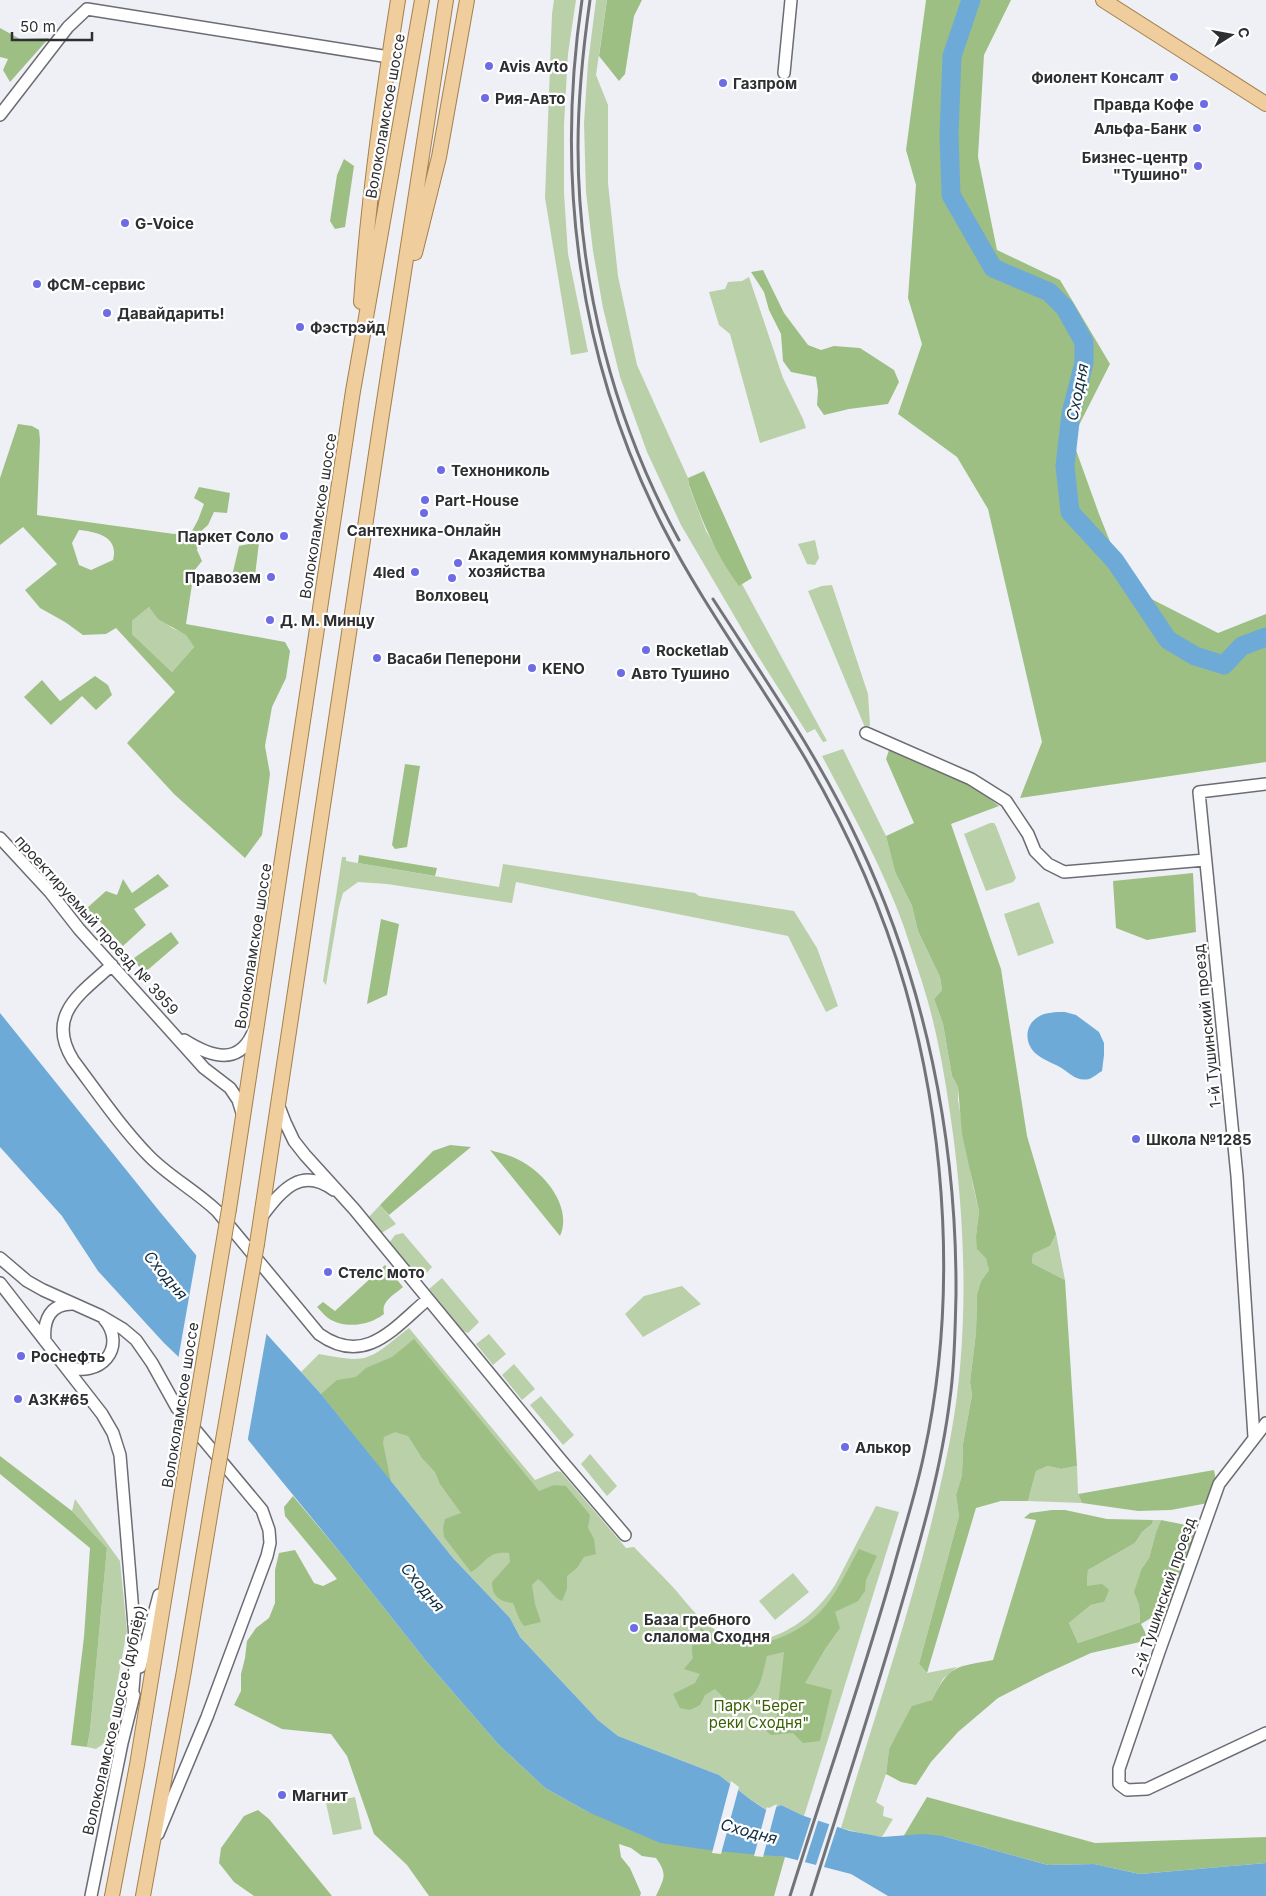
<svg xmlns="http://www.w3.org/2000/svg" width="1266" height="1896" font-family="Inter,sans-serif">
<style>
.green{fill:#bad0a9}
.forest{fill:#9ebf83;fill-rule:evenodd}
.water{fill:#6eaad7}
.pier{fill:#eef0f6}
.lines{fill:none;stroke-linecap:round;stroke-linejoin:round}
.river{stroke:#6eaad7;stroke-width:19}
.minor-casing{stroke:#6c6d73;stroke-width:14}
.major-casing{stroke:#a4804c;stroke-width:16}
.minor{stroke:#fff;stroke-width:11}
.major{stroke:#efcd9d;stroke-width:14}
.rail{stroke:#727377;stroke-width:3}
.major-bridge-casing{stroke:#a4804c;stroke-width:16;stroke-linecap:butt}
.major-bridge{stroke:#efcd9d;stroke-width:14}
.poi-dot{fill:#6d6be5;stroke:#fff;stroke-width:2}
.labels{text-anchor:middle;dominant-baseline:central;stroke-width:4.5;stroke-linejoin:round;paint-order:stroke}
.poi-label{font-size:15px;font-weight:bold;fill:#2e2f31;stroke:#fff;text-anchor:start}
.street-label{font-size:15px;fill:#2e2f31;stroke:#fff}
.park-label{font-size:15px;fill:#3b6104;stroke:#fff}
.water-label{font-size:16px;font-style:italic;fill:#132e41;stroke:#fff}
</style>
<rect width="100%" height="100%" fill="#eef0f6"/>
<!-- green -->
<path class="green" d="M554,0H576L568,54L564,124V193L568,254L588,352L571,355L545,198L552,14Z
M596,0H607L596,75L608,105V183L618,276L637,365L688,478L689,486L706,531L739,585L742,584L827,741L823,742L815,729L807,733L756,653L681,525L647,452L620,377L603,308L593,251L586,192L584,123L588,63Z
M749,277L783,378L803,419L806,428L760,443L730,334L719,325L709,292L725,289L728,282L742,281Z
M815,540L819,558L815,565L807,564L798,544Z
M832,585L868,694L870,725L866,730L808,591L822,586Z
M149,607L172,628L186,634L194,647L172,672L132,634V621Z
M843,749L886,836L895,872L912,906L918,931L940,977L942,990L934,999L943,1024L952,1076L958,1087V1100L973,1186L979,1211L976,1236L987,1258L989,1270L981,1281L977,1294L976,1332L970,1382L972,1395L963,1444L962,1475L956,1495L959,1516L919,1664L927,1673L957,1667L943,1679L932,1700L900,1730L889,1749L886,1774L876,1802L884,1807L883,1816L893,1819L882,1837L868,1835L841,1828C880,1699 924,1572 950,1440C969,1341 966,1233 953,1134C947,1090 940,1045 928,1002C921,977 912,952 904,927C883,868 851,811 822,756Z
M990,823H994L996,826L1016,878L1013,882L986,891L964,834Z
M342,857H346V861L499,887L503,864L695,893L699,896L794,911L817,948L838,1006L826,1012L788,936L516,882L512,903L387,884L358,882L343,893L339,907L326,985L323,981Z
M1039,902L1054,943L1018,956L1004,914Z
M380,1205L396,1224L380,1234L368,1218Z
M403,1233L432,1267L421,1279L389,1243L395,1235Z
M1056,1234L1065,1280L1032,1263L1033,1254L1050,1246Z
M442,1278L479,1322L468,1333L463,1331L429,1289Z
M682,1286L701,1304L643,1337L625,1314L644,1296Z
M409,1328L535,1480L557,1471L561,1472L626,1548L634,1547C646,1560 659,1572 671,1585C686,1601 698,1620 717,1631C759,1657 806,1625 831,1591C837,1583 841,1573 846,1564C856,1545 866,1525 876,1506L899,1512L804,1816L781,1805L769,1811L751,1800L719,1775L618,1736L598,1720L520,1637L510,1618L453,1558L321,1394L301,1372L319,1354C334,1356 353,1362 367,1357C382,1352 396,1337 409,1328Z
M489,1334L506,1354L493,1365L476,1344Z
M514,1364L535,1389L522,1400L502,1375Z
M541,1396L574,1435L563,1445L530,1405Z
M590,1454L617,1486L607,1496L581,1464Z
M1048,1466L1061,1469L1077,1466L1078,1494L1082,1503L1028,1501L1036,1471Z
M75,1499L120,1561L127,1631L106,1742L96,1749L87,1747L90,1731L107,1548L72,1511Z
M1153,1520H1161L1156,1532L1149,1558L1142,1568L1139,1604L1140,1622L1078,1643L1069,1623L1091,1605L1104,1602L1087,1586L1088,1570L1135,1543L1142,1532L1152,1524Z
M793,1573L809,1592L775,1620L759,1601Z
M355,1797L362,1829L333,1835L326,1803Z"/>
<!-- forest -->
<path class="forest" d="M607,0H642L634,16L625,74L619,81L599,56Z
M926,0H1011L984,55L978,157L997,250L1060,280L1110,364L1072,439L1099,514L1128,587L1218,633L1266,614V762L1020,798L1042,742L988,509L957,457L898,414L922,344L908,298L916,185L906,150Z
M0,28L20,39L49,38L10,82L3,70L8,59L0,57Z
M344,159L354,166L345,227L335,229L330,221L337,175Z
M763,270L784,313L808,345L821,350L834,346L860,348L894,370L899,382L888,404L849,409L824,415L817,405L818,391L816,377L791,372L783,361L781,334L769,310L764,292L751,272Z
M18,424L32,426L39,430L40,440L37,515L174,534L192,531L198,520L204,504L194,498L199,487L230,493L227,513L214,512L208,525L199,533L197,550L202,561L194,571L186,624L285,642L290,651L286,678L272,707L265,746L270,774L262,835L245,858L174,794L127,743L175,692L116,628L106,634L83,635L65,622L40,608L25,590L57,564L23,527L0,545V478ZM79,530C98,532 119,537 113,560L91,570L79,565L72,543ZM149,607L158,619L186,635L194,647L172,672L132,634V621Z
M704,471L752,578L739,586C716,555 702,521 689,485L688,478Z
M259,542L255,576L237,583L232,576L239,546Z
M95,676L108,685L112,695L96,710L82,696L51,725L24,697L42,680L60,701Z
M889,750L973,786L999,806L951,824L1001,969L1027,1136L1056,1234L1050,1246L1033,1254L1032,1263L1065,1280L1077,1466L1061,1469L1048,1466L1036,1471L1028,1501H1001L976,1508L927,1673L919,1664L959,1516L956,1495L962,1475L963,1444L972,1395L970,1382L976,1332L977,1294L981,1281L989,1270L986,1258L977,1249L976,1236L979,1211L962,1134L958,1087L952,1076L943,1024L934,999L942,990L940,977L918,931L912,906L895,872L886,836L914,823L886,759Z
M405,764L420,766L407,847L395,849L392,845Z
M359,855L437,868L435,876L358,863Z
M1193,873L1196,932L1147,940L1116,928L1113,881Z
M158,874L169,886L134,909L146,925L123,946L87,908L106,891L117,895L123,879L132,893Z
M381,919L399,924L387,995L367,1004Z
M171,932L179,943L143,974L134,958Z
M450,1145L471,1147L389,1215L380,1205L433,1151Z
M490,1150C499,1153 511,1155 519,1160C544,1172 573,1207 560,1236Z
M385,1265L403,1287C394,1295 381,1301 384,1314C369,1326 344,1329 328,1318C324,1315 320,1310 317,1307L323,1302L335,1311Z
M414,1339L539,1491L554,1485L566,1486L590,1515L588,1528L594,1539L596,1554L584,1557L577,1568L567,1576V1589L562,1601C553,1598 547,1585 538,1579L532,1585L535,1604L541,1622L524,1626C518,1619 517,1612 513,1603C499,1602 492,1596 492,1582L510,1562L509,1553C486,1551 487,1563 471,1572L444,1537L443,1528L445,1519L461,1513L440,1484L435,1472L422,1458L408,1436L395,1432L384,1437L383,1443L391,1482L321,1394L337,1380L356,1377L366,1368L392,1357Z
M0,1456L72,1511L107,1548L90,1731L87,1747L71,1745L84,1637L90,1548L0,1474Z
M1214,1470L1216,1481L1208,1503L1171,1510L1138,1511L1082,1503L1078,1494Z
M293,1496L343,1556L426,1661L498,1744L545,1788L588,1812L755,1853L785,1857L774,1896H656C664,1878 668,1875 656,1858L642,1856L631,1848L619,1844L621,1857L630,1868L641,1893L640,1896H429L407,1865L374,1834L347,1756L331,1734L282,1729L234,1705L241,1691V1674L245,1658L247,1641L256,1628L269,1618L275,1603V1570L279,1553L295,1550L314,1583L323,1586L337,1579L285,1516L284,1507Z
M1052,1510H1065L1107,1519L1153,1520L1152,1524L1142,1532L1135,1543L1088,1570L1087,1586L1102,1584L1109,1590L1104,1602L1091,1605L1069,1623L1078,1643L1140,1622L1139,1604L1134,1592L1142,1568L1149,1558L1156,1532L1161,1520L1186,1525L1194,1537L1166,1619L1151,1618L1141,1624L1149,1640L1091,1653L1045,1674L998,1698L958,1732L931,1762L916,1785L901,1782L886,1774L889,1749L912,1706L932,1700C950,1664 956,1667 993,1660L1036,1520L1024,1518L1030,1513Z
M859,1549L877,1556L866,1580L865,1591L858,1601L835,1612L840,1628L825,1649L805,1683L832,1690L820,1741L803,1743L793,1733L771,1735L765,1730L774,1725L777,1715L784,1652L767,1656C761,1680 760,1702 730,1704L715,1689L705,1695L700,1705L690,1710L680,1708L673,1694L695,1683L700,1674L684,1669L693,1658C690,1644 693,1638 701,1628C736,1659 790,1642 820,1612C837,1594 847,1570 859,1549Z
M927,1797L1095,1843L1266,1837V1863L1140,1874L1094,1864L1048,1865L943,1836L903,1837Z
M258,1810L269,1819L332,1896H254L234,1882L219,1863L221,1848L244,1816Z"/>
<!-- water -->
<path class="water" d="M1065,1012L1076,1015L1099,1032L1104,1043V1055L1102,1071C1098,1073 1093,1078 1089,1079C1076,1082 1069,1072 1058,1066C1050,1062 1042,1059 1035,1053C1024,1042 1025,1025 1038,1017C1046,1012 1056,1012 1065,1012Z
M0,1013L160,1212L206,1267L321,1394L453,1558L510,1618L520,1637L598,1720L618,1736L719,1775L751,1800L768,1811L781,1805L804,1816L850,1831L882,1837L923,1834L943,1836L1048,1865L1094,1864L1140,1874L1266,1863V1896H888L851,1874L785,1857L716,1851L660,1843L588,1812L545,1788L498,1744L426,1661L343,1556L186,1364L164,1343L98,1271L62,1216L0,1147Z"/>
<!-- pier -->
<path class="pier" d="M197,1252L267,1331L247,1444L178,1360Z
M731,1781L739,1787L721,1854L712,1853Z
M777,1804L763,1857L754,1856L767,1807L769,1808Z
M812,1816L819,1818L804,1865L797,1863Z
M830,1822L838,1824L823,1870L815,1868Z"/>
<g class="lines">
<!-- river -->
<path class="river" d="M971,0L952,56L949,135L951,195L993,268L1049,292L1065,308L1084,342V363L1071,413L1065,466L1070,512L1115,561L1168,640L1195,656L1224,665L1242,646L1266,637"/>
<!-- minor casing -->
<g class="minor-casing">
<path id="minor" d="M87,9L389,57
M784,73L791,0
M0,115L68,27L87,9
M866,733L971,779L1006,801L1028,834L1035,851L1048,864L1064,872L1205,860
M0,838L50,892L79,929L204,1068L230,1088L238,1100L243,1116
M112,965C81,993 45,1015 73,1060C97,1092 120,1126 148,1155C168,1176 195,1190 217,1211L319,1334C365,1367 394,1328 428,1299
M184,1040C211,1057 240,1067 254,1030
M278,1104L285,1122L294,1141L305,1155L354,1209L560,1459L625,1535
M262,1216C281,1192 300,1165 334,1190
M0,1258L27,1281L43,1290L101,1316L123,1329L136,1340L152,1363L177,1408L262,1510L269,1530L270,1543L267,1556L207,1717L158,1834
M0,1283L102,1414L113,1433L120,1455L134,1625L136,1653L132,1701
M45,1341C43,1320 50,1303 74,1304
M65,1366C100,1380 128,1347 104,1319
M1266,1423L1219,1484L1159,1652L1119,1769V1784L1127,1790L1147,1789L1266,1733
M1254,1437L1237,1176L1199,792L1266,784
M140,1667L159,1595
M91,1896L122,1743L134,1695"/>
</g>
<!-- major casing -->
<g class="major-casing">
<path id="major" d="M1103,0L1266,104
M415,253L439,157L467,0
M361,302C368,201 382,100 398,0
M229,1209L353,391L422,0
M257,1244L380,427L446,0
M112,1896L137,1765L189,1448
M143,1896L184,1671L216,1480"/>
</g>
<!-- minor -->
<use href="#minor" class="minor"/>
<!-- major -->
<use href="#major" class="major"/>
<!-- rail -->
<path class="rail" d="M582,0C555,181 579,362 663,527C704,607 759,680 805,758C847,830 882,907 905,987C947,1136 957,1303 924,1454C916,1493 903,1532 893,1570C862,1680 824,1787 790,1896
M590,0C583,49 578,98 578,147C578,282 614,422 679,540
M713,599C764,678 818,755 858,841C925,983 957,1138 956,1295C955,1329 955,1364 950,1398C941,1473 918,1548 897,1620C870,1712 840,1804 811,1896"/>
<!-- major-bridge casing -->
<g class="major-bridge-casing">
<path id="major-bridge" d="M189,1448L229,1209
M216,1480L257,1244"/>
</g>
<!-- major-bridge -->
<use href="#major-bridge" class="major-bridge"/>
</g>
<!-- markers -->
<g class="poi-dot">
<circle cx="489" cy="66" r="5"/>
<circle cx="1174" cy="77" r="5"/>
<circle cx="723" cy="83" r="5"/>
<circle cx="485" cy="98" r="5"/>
<circle cx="1204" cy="104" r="5"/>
<circle cx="1197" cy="128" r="5"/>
<circle cx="1198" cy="166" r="5"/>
<circle cx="125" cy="223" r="5"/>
<circle cx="37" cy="284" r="5"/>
<circle cx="107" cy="313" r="5"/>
<circle cx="300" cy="327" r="5"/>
<circle cx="441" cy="470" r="5"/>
<circle cx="425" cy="500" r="5"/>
<circle cx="424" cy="513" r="5"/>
<circle cx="284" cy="536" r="5"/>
<circle cx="458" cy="563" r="5"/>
<circle cx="415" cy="572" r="5"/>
<circle cx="271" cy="577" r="5"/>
<circle cx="452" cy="578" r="5"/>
<circle cx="270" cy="620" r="5"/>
<circle cx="646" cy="650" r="5"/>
<circle cx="377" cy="658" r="5"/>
<circle cx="532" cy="668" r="5"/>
<circle cx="621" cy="673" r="5"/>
<circle cx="1136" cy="1139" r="5"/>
<circle cx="328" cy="1272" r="5"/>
<circle cx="21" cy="1356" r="5"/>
<circle cx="18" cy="1399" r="5"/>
<circle cx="845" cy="1447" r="5"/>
<circle cx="634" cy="1628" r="5"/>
<circle cx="282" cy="1795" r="5"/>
</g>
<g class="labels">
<!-- poi labels -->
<g class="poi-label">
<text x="499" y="66">Avis Avto</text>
<text x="1164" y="77" text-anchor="end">Фиолент Консалт</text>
<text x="733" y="83">Газпром</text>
<text x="495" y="98">Рия-Авто</text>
<text x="1194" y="104" text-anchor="end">Правда Кофе</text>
<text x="1187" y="128" text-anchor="end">Альфа-Банк</text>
<text x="1188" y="157" text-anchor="end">Бизнес-центр<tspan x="1188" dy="17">"Тушино"</tspan></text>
<text x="135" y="223">G-Voice</text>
<text x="47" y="284">ФСМ-сервис</text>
<text x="117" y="313">Давайдарить!</text>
<text x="310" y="327">Фэстрэйд</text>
<text x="451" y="470">Технониколь</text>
<text x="435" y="500">Part-House</text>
<text x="424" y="530" text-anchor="middle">Сантехника-Онлайн</text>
<text x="274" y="536" text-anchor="end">Паркет Соло</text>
<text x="468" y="554">Академия коммунального<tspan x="468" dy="17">хозяйства</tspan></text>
<text x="405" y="572" text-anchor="end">4led</text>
<text x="261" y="577" text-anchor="end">Правозем</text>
<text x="452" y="595" text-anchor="middle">Волховец</text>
<text x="280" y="620">Д. М. Минцу</text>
<text x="656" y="650">Rocketlab</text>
<text x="387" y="658">Васаби Пеперони</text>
<text x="542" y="668">KENO</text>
<text x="631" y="673">Авто Тушино</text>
<text x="1146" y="1139">Школа №1285</text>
<text x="338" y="1272">Стелс мото</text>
<text x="31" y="1356">Роснефть</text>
<text x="28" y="1399">АЗК#65</text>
<text x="855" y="1447">Алькор</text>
<text x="644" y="1619">База гребного<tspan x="644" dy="17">слалома Сходня</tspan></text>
<text x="292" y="1795">Магнит</text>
</g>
<!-- street labels -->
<g class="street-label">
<text transform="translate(385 116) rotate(-80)">Волоколамское шоссе</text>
<text transform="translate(318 516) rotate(-81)">Волоколамское шоссе</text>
<text transform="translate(97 925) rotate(48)">проектируемый проезд № 3959</text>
<text transform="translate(253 946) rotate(-81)">Волоколамское шоссе</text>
<text transform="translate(1207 1026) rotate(-96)">1-й Тушинский проезд</text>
<text transform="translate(180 1405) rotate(-81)">Волоколамское шоссе</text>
<text transform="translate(1163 1597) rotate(-71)">2-й Тушинский проезд</text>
<text transform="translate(114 1720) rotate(-77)">Волоколамское шоссе (дублёр)</text>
</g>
<!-- park labels -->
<g class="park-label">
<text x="759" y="1705">Парк "Берег<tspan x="759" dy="17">реки Сходня"</tspan></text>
</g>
<!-- water labels -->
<g class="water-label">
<text transform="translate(1077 392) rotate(-79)">Сходня</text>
<text transform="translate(166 1275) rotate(50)">Сходня</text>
<text transform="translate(423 1587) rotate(50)">Сходня</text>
<text transform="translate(749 1831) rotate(15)">Сходня</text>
</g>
</g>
<!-- north arrow -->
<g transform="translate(1231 35) rotate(79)" stroke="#ffffff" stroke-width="4" paint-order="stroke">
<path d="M0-4L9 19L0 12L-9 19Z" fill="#2e2f31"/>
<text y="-8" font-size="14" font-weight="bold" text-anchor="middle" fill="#2e2f31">С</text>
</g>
<!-- scale -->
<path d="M12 32v8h80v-8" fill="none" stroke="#2e2f31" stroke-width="2.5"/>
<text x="20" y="32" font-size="15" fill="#2e2f31" stroke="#ffffff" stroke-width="4" paint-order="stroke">50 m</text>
</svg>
